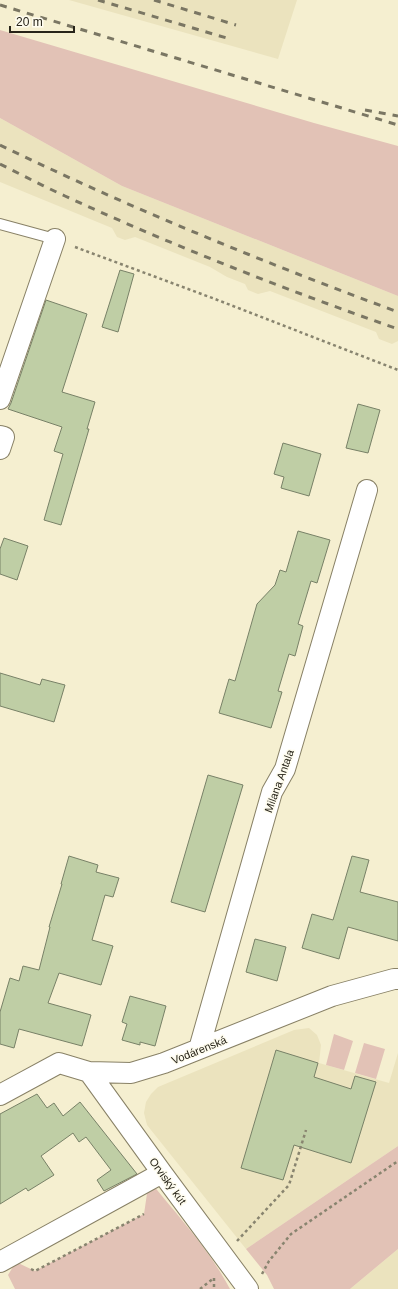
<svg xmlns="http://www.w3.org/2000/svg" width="398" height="1289" font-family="Arial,sans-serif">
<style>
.built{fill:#ebe3be}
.green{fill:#e2c2b6}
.building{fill:#bfcea5;stroke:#788167}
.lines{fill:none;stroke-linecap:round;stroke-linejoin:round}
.lane-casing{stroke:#888166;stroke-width:12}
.street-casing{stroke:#888166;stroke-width:22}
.path{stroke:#88846f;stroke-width:2.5;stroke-dasharray:3 3;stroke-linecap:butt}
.lane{stroke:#fff;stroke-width:10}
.street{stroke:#fff;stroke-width:20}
.rail{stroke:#7a7663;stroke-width:3;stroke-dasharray:7 7;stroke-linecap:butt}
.labels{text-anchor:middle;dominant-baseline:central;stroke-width:3;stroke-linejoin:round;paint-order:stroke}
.street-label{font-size:11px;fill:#272419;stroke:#fefcef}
</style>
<rect width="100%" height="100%" fill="#f5efd0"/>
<!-- built -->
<path class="built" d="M69,0H297L278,59Z
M0,118L122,186L398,296V341L392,344L379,339L376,332L270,291L258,294L248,290L245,284L227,277L210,267L135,237L125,240L117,237L112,228L0,182Z
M309,1028L317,1035L321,1045L319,1063L389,1083L398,1053V1146L246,1249L147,1125L144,1113L146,1102L151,1094L158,1087L294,1030Z
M398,1249V1289H350Z"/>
<!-- green -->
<path class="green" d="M0,30L314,123L398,146V296L122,186L0,118Z
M334,1034L353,1041L344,1070L326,1065Z
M364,1043L385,1049L376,1079L355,1073Z
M398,1146V1249L350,1289H274L267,1275L246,1249Z
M149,1180C177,1215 209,1249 230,1289H15L8,1275L16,1262L35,1271L144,1214Z"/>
<!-- building -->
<path class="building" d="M120,270L134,274L118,332L102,327Z
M46,300L87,314L62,392L95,402L87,429H89L61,525L44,520L63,454L54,451L62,427L8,409L11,403Z
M358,404L380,410L368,453L346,448Z
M283,443L321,454L309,496L281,488L284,477L274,474Z
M298,531L330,540L317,583L311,581L298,624L303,626L295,656L289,654L278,691L282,692L271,728L219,713L229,679L235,681L257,604L275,585L280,570L286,572Z
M4,538L28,546L17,580L0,574V549Z
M0,673L40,685L42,679L65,685L54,722L0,706Z
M208,775L243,785L205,912L171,902Z
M69,856L98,865L96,872L119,878L113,897L105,895L92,940L113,946L101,985L59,973L48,1003L91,1015L82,1046L19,1029L14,1048L0,1044V1012L10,978L19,981L23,966L39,970L50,927H49L62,884H61Z
M352,856L369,860L360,892L398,902V941L348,927L339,959L302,948L312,914L333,920Z
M255,939L286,947L277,981L246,972Z
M130,996L166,1006L155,1046L140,1042V1045L122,1040L127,1024L122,1022Z
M276,1050L318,1063L314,1077L351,1089L355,1076L376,1082L351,1163L294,1145L283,1180L241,1168Z
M37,1094L47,1108L54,1103L63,1116L80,1102L137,1174L104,1191L97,1180L111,1170L86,1137L79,1142L73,1133L41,1156L54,1175L28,1191L26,1188L0,1204V1114Z"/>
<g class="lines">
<!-- lane casing -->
<g class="lane-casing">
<path id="lane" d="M0,224L55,239"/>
</g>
<!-- street casing -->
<g class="street-casing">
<path id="street" d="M0,399L55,239
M0,436L4,437L0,449
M199,1049L272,792L285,769L367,490
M89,1072L162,1173L248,1289
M0,1095L59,1063L89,1072L131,1073L164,1063L332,996L394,979H398
M0,1262L162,1173"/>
</g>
<!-- path -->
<path class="path" d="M75,247L215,299L398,370
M237,1241L289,1185L306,1130
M31,1269L35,1271L144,1214
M262,1274L269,1261L291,1234L398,1161
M214,1278V1289
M200,1289L214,1278"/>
<!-- lane -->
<use href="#lane" class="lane"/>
<!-- street -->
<use href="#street" class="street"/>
<!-- rail -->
<path class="rail" d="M98,0L230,39
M154,0L236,25
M0,5L398,125
M365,110L398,116
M0,145C130,208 263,262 398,312
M0,164C22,175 43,186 65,196C174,246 286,290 398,329"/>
</g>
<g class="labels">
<!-- street labels -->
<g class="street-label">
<text transform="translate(279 781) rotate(-70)">Milana Antala</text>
<text transform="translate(199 1050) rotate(-22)">Vodárenská</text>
<text transform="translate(168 1181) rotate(54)">Orviský kút</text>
</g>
</g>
<!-- scale -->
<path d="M10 26v6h64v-6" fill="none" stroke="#272419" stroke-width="2"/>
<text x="16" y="26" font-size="12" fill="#272419" stroke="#fefcef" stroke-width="3" paint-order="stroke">20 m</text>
</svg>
